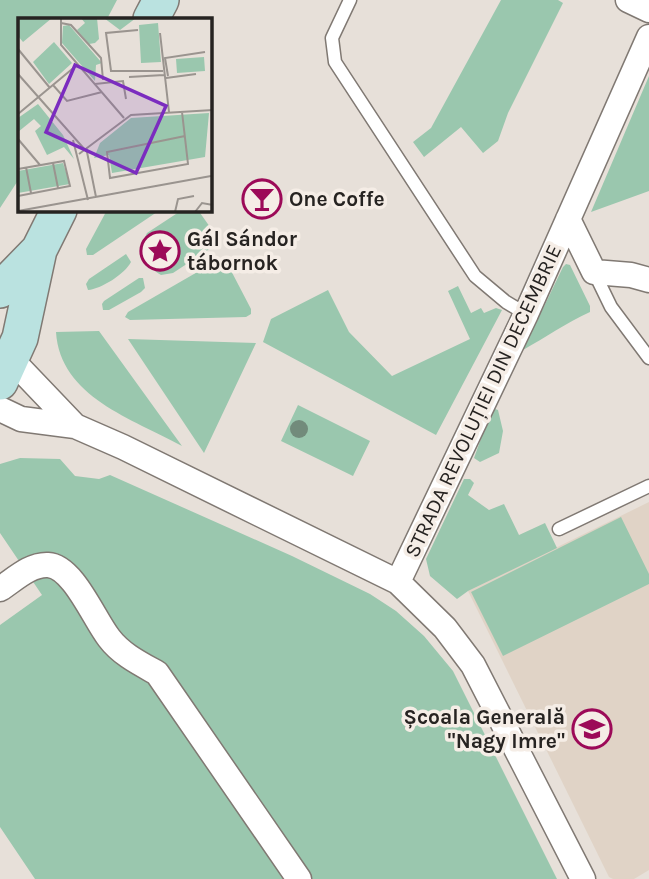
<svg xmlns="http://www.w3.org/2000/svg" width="649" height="879" font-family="Karla,sans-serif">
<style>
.built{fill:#e0d3c6}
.green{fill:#9ac7ae}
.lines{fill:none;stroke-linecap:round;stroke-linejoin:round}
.lane-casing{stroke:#807973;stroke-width:15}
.street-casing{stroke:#807973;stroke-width:27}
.secondary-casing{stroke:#807973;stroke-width:38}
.lane{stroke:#fff;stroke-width:12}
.street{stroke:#fff;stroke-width:24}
.secondary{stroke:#bae2e0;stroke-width:35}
.tree{fill:#728b7b}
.labels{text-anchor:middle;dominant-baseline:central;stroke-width:7;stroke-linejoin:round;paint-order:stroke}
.poi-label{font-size:21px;font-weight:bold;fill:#262321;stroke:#f5ede6;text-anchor:start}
.street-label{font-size:21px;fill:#262321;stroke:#f5ede6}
.inset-road{fill:none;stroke:#9a948f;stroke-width:2}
.view{fill:#7b2cbf;fill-opacity:0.15;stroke:#7b2cbf;stroke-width:3.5}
.inset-edge{fill:none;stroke:#262321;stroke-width:3.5}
</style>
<rect width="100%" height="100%" fill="#e7e0d9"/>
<!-- built -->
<path class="built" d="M649,502V870L634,879H613L609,877L468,591Z"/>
<!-- green -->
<path class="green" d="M0,0H117L107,19H19V179L0,208Z
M501,0H558L563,3L508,113L498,141L483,153L461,127L424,157L413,142L431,128Z
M649,76V191L591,212Z
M107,210H160L93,255H87L86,249Z
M182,210H198L217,237L214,246L173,273L161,275C145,266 138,250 147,233Z
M126,254L131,262C125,274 101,289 88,290L86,284L89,279Z
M220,259L226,261L251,309V314L246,317L130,320L125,317L128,312Z
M566,264L570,265L590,306V312C566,323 546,337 523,350L563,267Z
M139,278H143L145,288L141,292L109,310H103L102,304L104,301Z
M458,286L471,313L481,308L484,313L496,308L502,310L436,435L263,342L271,319L328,290L349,332L392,376L470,339L448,291Z
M99,331L182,446C133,419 60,397 56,332Z
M128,339L256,343L204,453Z
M298,405L370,441L353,476L281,441Z
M492,408L498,410L503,431L499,453L480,462L474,458Z
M20,458L60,459L75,476L99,479L110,475L292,556L370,594L396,611L424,636L453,671L557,879H35L0,827V625L42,595L0,533V464Z
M464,479H470L474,483L468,495L489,510L504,504L519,535L545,523L557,548L468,591L457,599L430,576L426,559Z
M621,517L649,574V584L503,656L471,592Z"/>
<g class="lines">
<!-- lane casing -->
<g class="lane-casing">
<path id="lane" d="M350,0L332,38L335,62L475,276L506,302L526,314
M594,272L611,307L649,358
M559,529L649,486"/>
</g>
<!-- street casing -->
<g class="street-casing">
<path id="street" d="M628,0L649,10
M568,219L594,272L631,275L649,280
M0,355L11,359L75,426
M0,409L21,419L75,426L123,447L398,582L445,628L473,665L583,879
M398,582L526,314L649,37
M0,589C14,580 30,564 48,565C73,566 94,619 109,638C121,654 139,663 157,673L299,879"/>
</g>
<!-- secondary casing -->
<g class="secondary-casing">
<path id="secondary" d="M151,19L161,0
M0,290L39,250
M0,382L20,338L39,250L59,210"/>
</g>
<!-- lane -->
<use href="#lane" class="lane"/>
<!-- street -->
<use href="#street" class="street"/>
<!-- secondary -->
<use href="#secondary" class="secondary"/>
</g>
<!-- trees -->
<circle class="tree" cx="299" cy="429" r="9"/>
<!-- icons -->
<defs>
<g id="bar-ring" transform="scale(2.0125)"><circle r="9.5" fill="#f5ede6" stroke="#9c0a58" stroke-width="1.5"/><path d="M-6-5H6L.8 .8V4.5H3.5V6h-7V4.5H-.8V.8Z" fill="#9c0a58"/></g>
<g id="sight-ring" transform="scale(2.0125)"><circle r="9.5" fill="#f5ede6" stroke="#9c0a58" stroke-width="1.5"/><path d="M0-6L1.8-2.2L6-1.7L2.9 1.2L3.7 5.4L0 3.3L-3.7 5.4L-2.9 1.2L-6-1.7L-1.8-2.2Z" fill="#9c0a58"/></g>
<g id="school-ring" transform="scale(2.0125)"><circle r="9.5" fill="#f5ede6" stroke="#9c0a58" stroke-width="1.5"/><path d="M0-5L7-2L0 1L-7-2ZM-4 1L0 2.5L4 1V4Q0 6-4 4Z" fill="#9c0a58"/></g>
</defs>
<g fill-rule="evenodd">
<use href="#bar-ring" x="262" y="199"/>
<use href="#sight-ring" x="160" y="251"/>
<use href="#school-ring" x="592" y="729"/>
</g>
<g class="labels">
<!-- poi labels -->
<g class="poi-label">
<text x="289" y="199">One Coffe</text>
<text x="187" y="239">Gál Sándor<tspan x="187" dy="24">tábornok</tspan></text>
<text x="565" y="717" text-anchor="end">Școala Generală<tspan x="565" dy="24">"Nagy Imre"</tspan></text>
</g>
<!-- street labels -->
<g class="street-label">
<text transform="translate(483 401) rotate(-65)">STRADA REVOLUȚIEI DIN DECEMBRIE</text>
</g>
</g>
<!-- overview -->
<g transform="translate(18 18)">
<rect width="194" height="194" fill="#e7e0d9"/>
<path d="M0,0H34L5,24L0,18ZM63,0H79L81,21L77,25L71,26L59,12L67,5ZM86,0H118L102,12ZM140,5L143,44L123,45L121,7ZM51,7L84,45L78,47L77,63L44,25L45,8ZM36,24L54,45L31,66L15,44ZM186,39L187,53L159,55L158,41ZM20,86L45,117L56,141L46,129L29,137L17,113L23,108L16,101L0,114V100ZM191,95L187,139L94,155L91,137L76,140L82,125L113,100ZM45,145L52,166L0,175V153Z" fill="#9ac7ae"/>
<path class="inset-road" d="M43,0V27L106,100M43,5L53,7L83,40L85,62M120,12L88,15L93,53H145M142,15L151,94M0,31L32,70M0,56L69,134L78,179M150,58L147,40L187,34M111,59L146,57M148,60L178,56M77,66L105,63L108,81M35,67L49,83L84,74M164,94L170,146L92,160L89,134L167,118M0,96L59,47M0,121L22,147M55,122L70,182M61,136L113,97L195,92M35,145L40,170M8,149L13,175M0,151L46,143L52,168L0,178M0,193L193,158M157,194L160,181L176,178M177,194L184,185L195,187"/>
<path class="view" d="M57,47L148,88L118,155L28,114Z"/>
<rect width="194" height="194" class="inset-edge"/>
</g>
</svg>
